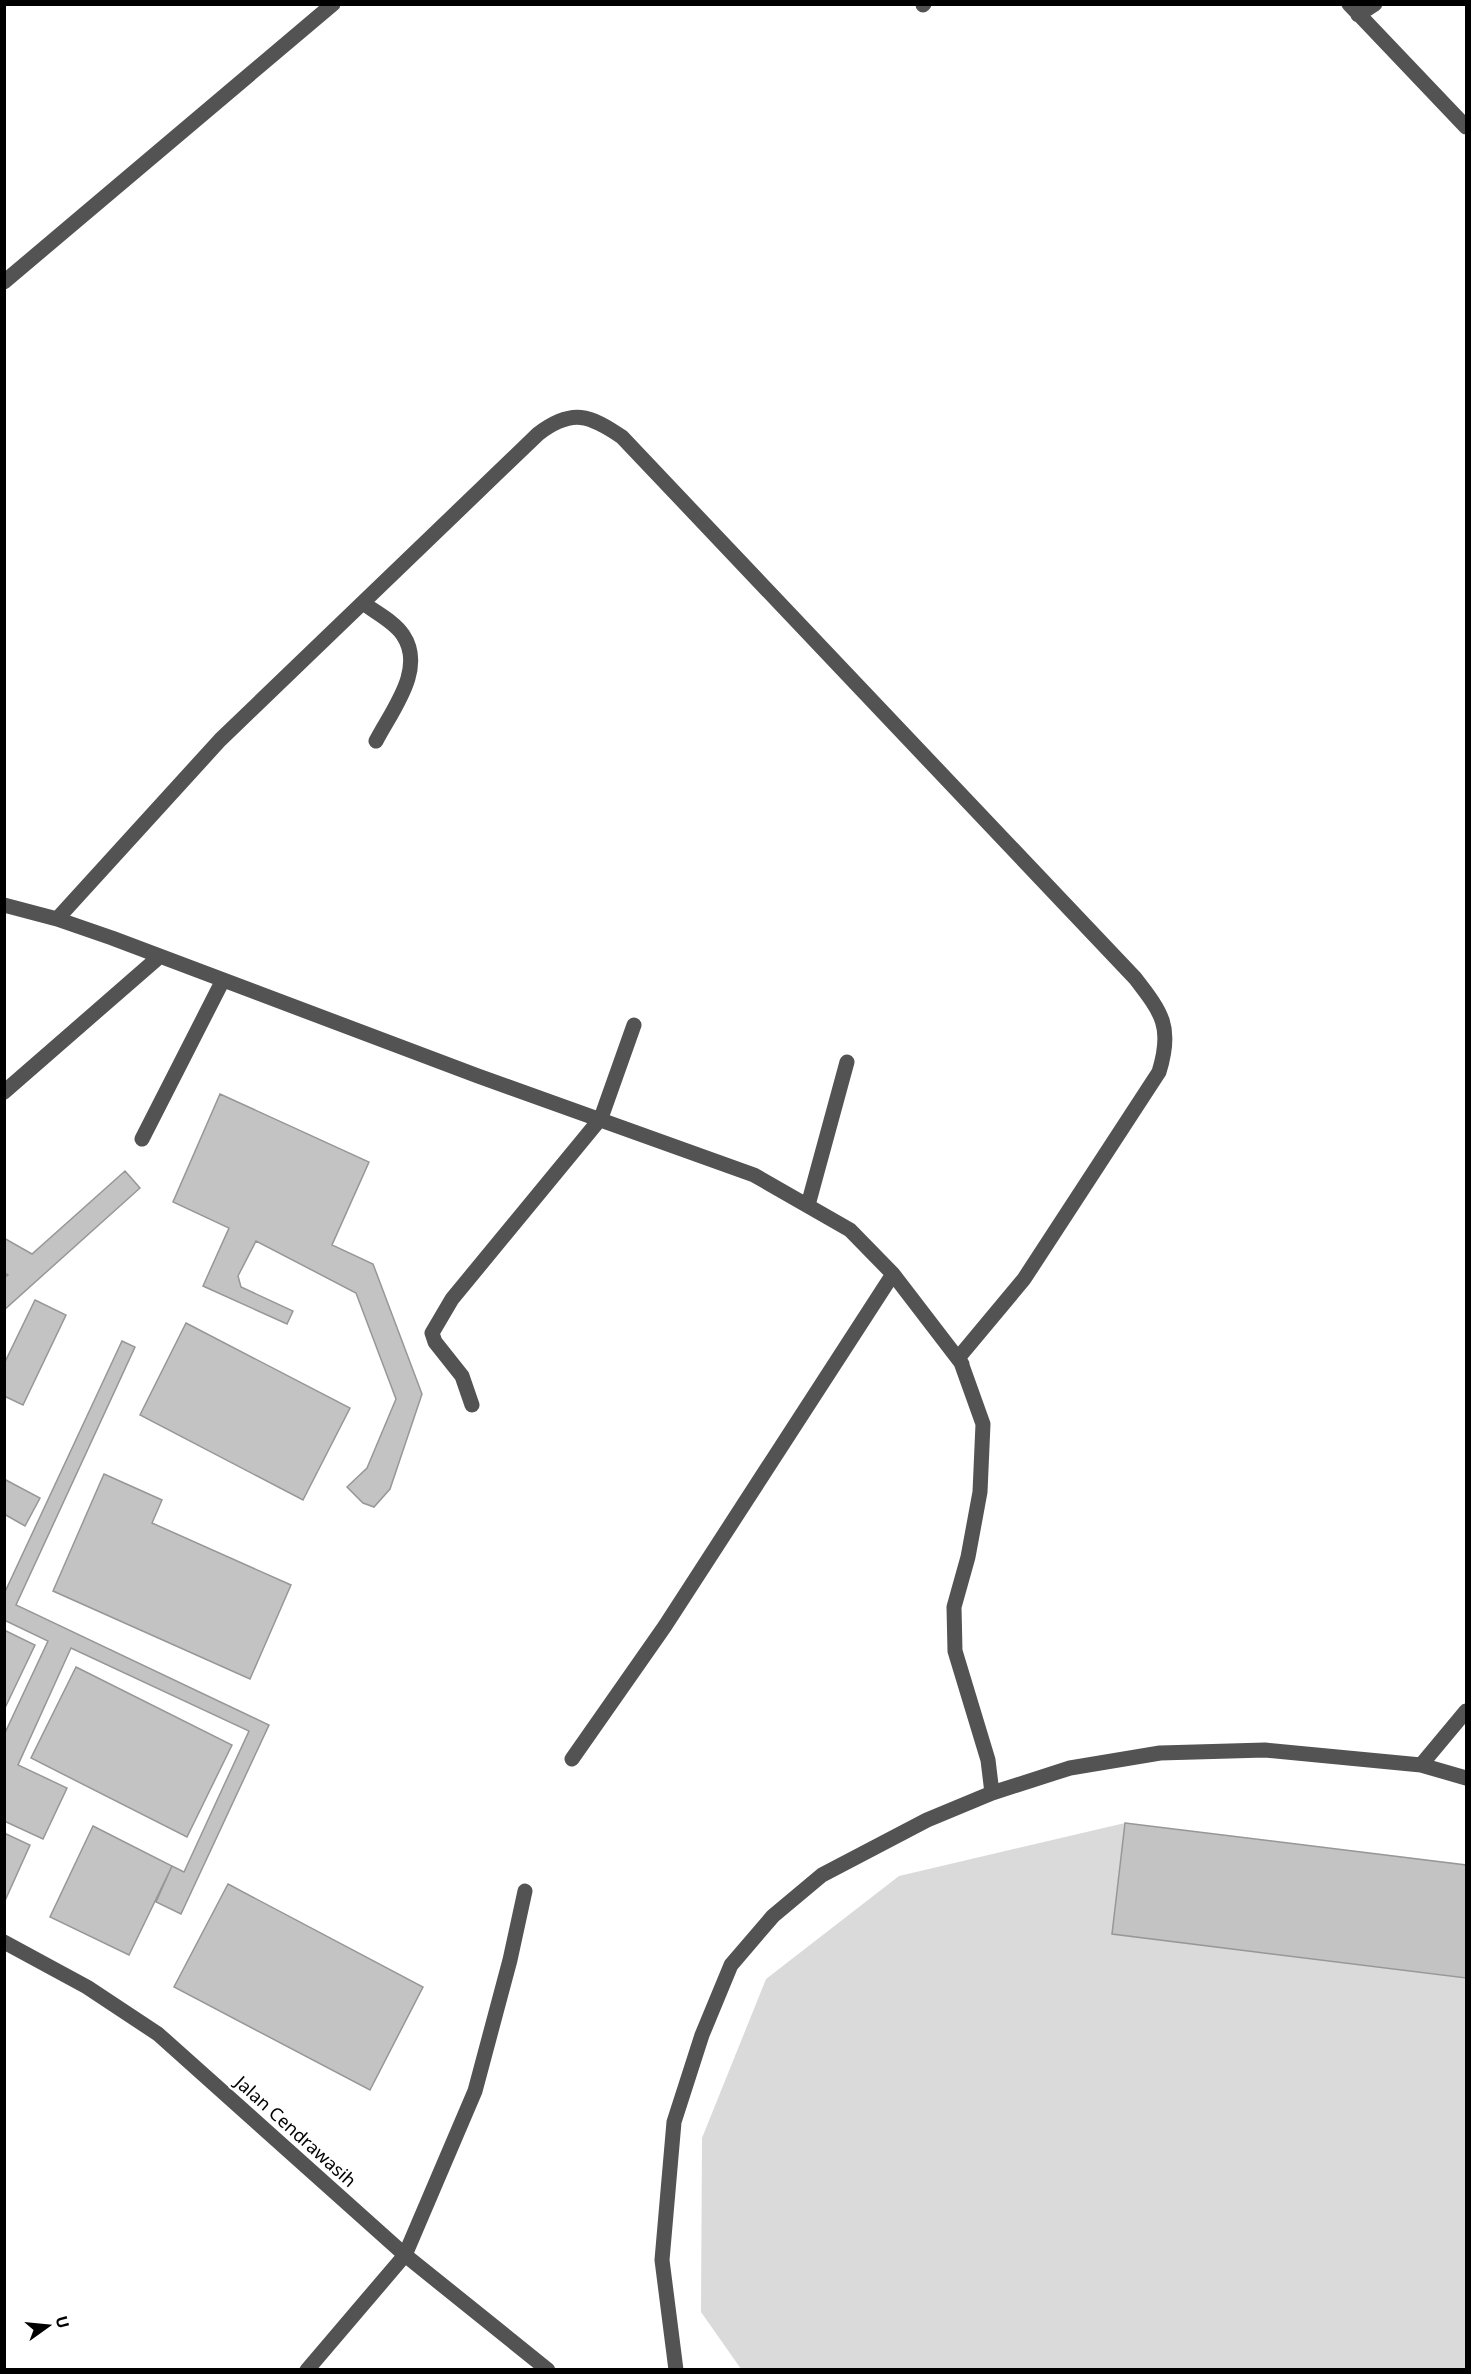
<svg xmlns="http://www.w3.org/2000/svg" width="1471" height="2374" font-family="'Noto Sans',sans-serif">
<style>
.green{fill:#dadada}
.building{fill:#c3c3c3;stroke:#979797;stroke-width:1.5}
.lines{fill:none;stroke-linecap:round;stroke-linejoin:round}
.minor{stroke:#535353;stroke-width:15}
.labels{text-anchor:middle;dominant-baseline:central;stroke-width:5;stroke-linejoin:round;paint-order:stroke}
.street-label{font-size:18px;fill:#000;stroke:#fff}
</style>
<rect width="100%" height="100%" fill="#fff"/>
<!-- green -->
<path class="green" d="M1125,1823L1466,1865V2369H741L701,2312L702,2138L766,1979L899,1876Z"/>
<!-- building -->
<path class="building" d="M220,1094L369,1162L332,1245L373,1264L422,1394L390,1489L374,1507L363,1503L347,1487L367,1468L396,1399L356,1293L256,1241L238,1276L241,1287L293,1311L287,1324L203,1286L229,1228L173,1202Z
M125,1171L140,1188L4,1310V1278L8,1275L4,1273V1238L32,1254Z
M35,1300L66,1315L23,1405L4,1396V1364Z
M186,1323L350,1408L303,1500L140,1415Z
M122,1341L135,1347L16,1605L269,1725L181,1914L156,1902L172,1866L184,1872L249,1731L71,1648L18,1765L67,1788L43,1839L4,1821V1735L48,1641L4,1620V1594Z
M104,1474L162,1500L152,1523L291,1585L250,1679L53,1591Z
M4,1479L40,1498L25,1526L4,1514Z
M4,1630L35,1645L4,1710Z
M76,1667L232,1745L187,1837L31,1758Z
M1125,1823L1466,1865V1978L1112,1934Z
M93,1826L172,1866L129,1955L50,1917Z
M4,1833L30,1845L4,1903Z
M228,1884L423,1987L370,2090L174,1987Z"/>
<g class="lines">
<!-- minor -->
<path class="minor" d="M1349,4L1466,127
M923,5L924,4
M1358,15L1375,4
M4,282L333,4
M363,603C375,612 395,622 403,635C426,669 392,710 376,741
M4,905L57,919L112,938L478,1076L754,1175L850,1230L893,1274L962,1364
M57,919L220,740L538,434C572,408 590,415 622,437L1135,978C1162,1013 1173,1027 1159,1072L1024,1279L959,1357L983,1424L980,1492L968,1557L954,1607L955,1651L988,1760L992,1793
M4,1092L159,957
M142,1139L223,980
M808,1205L847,1062
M472,1405L462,1376L435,1342L432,1333L452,1299L601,1118L634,1025
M572,1759L665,1626L893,1274
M1421,1765L1466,1711
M4,1942L87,1987L158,2034L405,2255L548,2370
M307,2370L405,2255L475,2091L510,1960L525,1891
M676,2370L662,2260L674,2122L702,2035L731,1965L773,1916L822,1875L927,1820L992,1793L1070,1768L1160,1753L1265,1750L1421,1765L1466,1778"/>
</g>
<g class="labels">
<!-- street labels -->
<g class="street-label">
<text transform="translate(296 2131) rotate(42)">Jalan Cendrawasih</text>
</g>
</g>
<!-- border -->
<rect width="1471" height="2374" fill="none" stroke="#000000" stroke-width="12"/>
<!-- north arrow -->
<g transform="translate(48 2326) rotate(75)" stroke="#ffffff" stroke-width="4.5" paint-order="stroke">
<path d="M0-4.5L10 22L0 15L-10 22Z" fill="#000000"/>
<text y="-9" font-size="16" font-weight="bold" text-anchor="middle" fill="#000000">U</text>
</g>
</svg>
